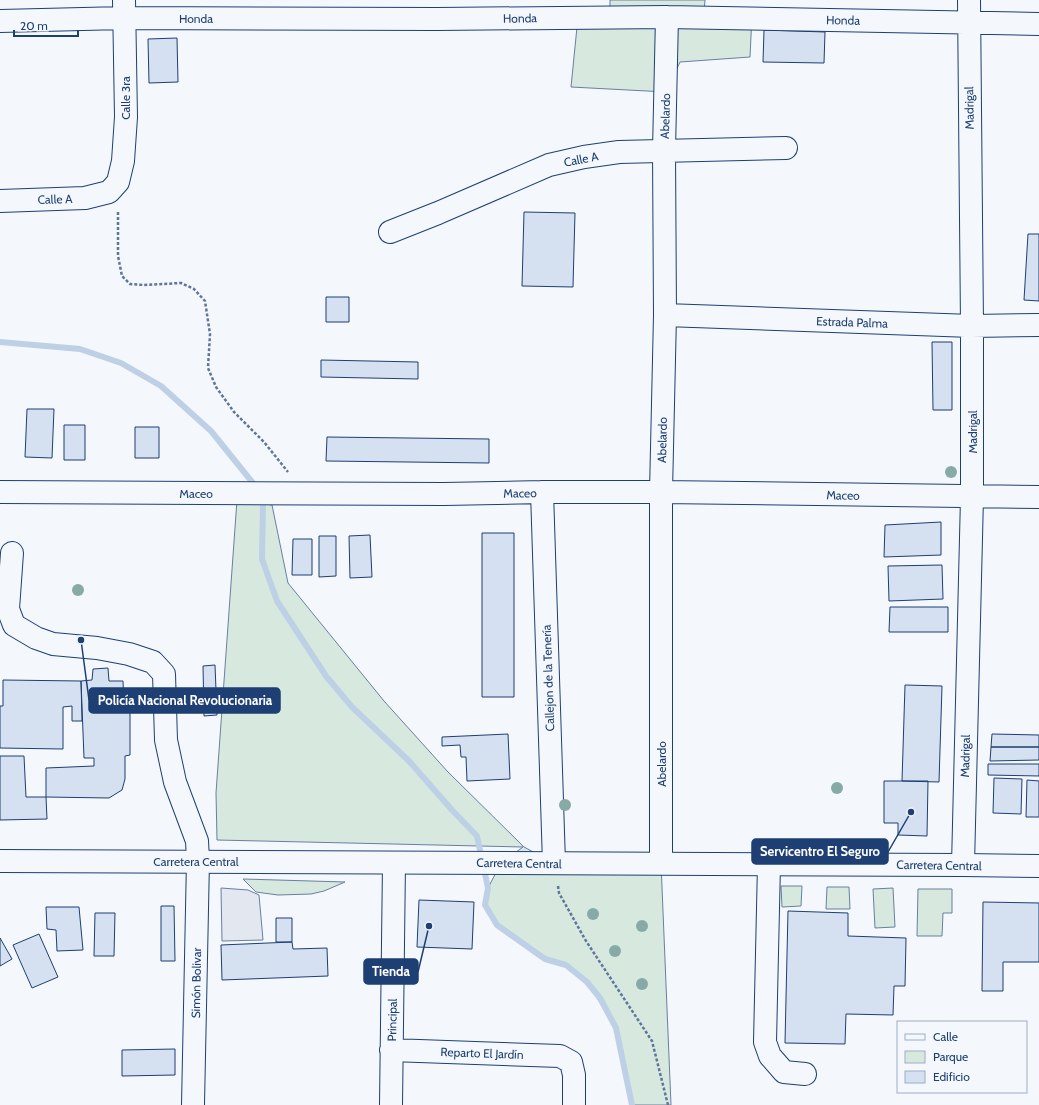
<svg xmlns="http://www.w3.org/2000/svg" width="1039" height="1105" font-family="Cabin,sans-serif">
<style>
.green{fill:#d7e8df;stroke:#687fa3}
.parking{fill:#e3e8f0;stroke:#687fa3}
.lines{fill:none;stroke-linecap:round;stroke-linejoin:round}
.stream{stroke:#bed0e5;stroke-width:6}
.building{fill:#d5e0f0;stroke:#1d3f73}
.minor-casing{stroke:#1d3f73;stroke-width:24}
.highway-casing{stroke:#1d3f73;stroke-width:24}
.path{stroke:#5e769c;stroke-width:2.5;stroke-dasharray:3 2;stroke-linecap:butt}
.minor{stroke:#f4f7fb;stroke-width:22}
.highway{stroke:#f4f7fb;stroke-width:22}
.tree{fill:#86aba6}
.labels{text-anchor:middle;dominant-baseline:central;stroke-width:3;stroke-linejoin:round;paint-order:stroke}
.street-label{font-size:12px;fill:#1d3f73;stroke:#f4f7fb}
.leader{fill:none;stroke:#1d3f73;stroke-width:1.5}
.callout-dot{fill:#1d3f73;stroke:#f4f7fb;stroke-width:1.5}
.callout{fill:#1d3f73;stroke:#1d3f73;stroke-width:1.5}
.callout-label{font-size:13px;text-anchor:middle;font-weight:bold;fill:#fff}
</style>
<rect width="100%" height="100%" fill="#f4f7fb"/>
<!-- green -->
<path class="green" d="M610,0H705L704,12L752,15L750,57L680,62L666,92L571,87L578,17H610Z
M237,500L272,505L288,583L384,701L448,772L524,847L554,863H661L671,1105H632L616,1028L587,982L566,965L545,959L497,925L485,905L488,888L501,863L523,847L217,840L216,793Z
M243,879L345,882L324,891L311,894L278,895L256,892Z
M781,886H802L801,906L782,907Z
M827,887H849L850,909H826Z
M893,888L895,927L875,928L873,889Z
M918,889H952V913H943L942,936H917Z"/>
<!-- parking -->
<path class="parking" d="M221,888L248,890L259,895L263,940L222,941Z"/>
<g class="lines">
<!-- stream -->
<path class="stream" d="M0,342L80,349L121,363L161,386L211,431L257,488
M260,497L263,503L262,559L277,601L326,676L352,707L409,761L452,810L477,836L488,888L485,905L497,925L545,959L566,965L587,982L600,998L616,1028L632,1105"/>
</g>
<!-- building -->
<path class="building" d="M764,30L825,32L824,63L763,62Z
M177,38L178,82L149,83L148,39Z
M524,212L575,213L573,287L522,286Z
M1028,234H1039V301L1024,300Z
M326,297H349V322H326Z
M932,342H952V410H933Z
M321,360L418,362V379L321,377Z
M27,409H54L52,458L25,457Z
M64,425H85V460H64Z
M135,427H159V458H135Z
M327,437L489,439V463L326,461Z
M941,522V555L884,557L885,525Z
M482,533H514V697H482Z
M370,535L372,577L350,578L349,536Z
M319,536H336V576L319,577Z
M293,539H312V575H292Z
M942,565L943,599L889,601L888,566Z
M890,607H948V632H889Z
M215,665L217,715L204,716L203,666Z
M108,668L109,681H123L124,704L130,703V755L125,756V779L122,790L109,798L46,797V768L94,766V758H84L81,681L92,680L93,669Z
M3,680L81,681L82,721H72V706L63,707V749L0,748V706H3Z
M905,685L942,686L939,782L902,781Z
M508,734L510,779L467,781L466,757H461L460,745L442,746V737Z
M992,734L1039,735V747H991Z
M991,747H1039V760L990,761Z
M0,756H24L26,797H46L47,819L0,820Z
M988,764H1039V776L988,775Z
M994,778L1022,779L1021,814L993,813Z
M1027,780L1039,781V817H1026Z
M884,781H928L927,836L898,835V823H884Z
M419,900L474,902L472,949L417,947Z
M983,902L1039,903V962H1003V991H982Z
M161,906H174L175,961H161Z
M46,907H79L83,950L57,951L56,930L47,929Z
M788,911L848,913V936L906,938L905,986H894L893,1015L846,1014L845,1044L785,1043Z
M95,913H115L114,956H94Z
M276,918H292V942H276Z
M39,934L58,977L32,988L13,945Z
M0,938L12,959L0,966Z
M292,942L293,949L327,948L328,976L222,980L221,945Z
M175,1049V1075L122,1076V1050Z"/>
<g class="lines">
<!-- minor casing -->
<g class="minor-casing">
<path id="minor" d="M0,21L124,18L437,19L667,17L1039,24
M0,201L85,198L109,192L118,182L123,161L126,117L124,0
M390,232L438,213L549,165L584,157L619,152L786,148
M665,315L972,326L1039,325
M0,492L444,494L542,492H661L1039,497
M542,492L554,863
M12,553L8,609L14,625L36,638L53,644L97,648L129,654L153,662L164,674L166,740L175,782L197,841L198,860L193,1105
M661,863V492L665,315L664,150L667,17
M769,864L765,1042L770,1056L784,1072L805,1074
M963,865L972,497V326L969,0
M391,1050L560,1056L571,1062L574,1075V1105
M391,1105L394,863"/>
</g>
<!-- highway casing -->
<g class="highway-casing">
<path id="highway" d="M0,861L963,865L1039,866"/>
</g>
<!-- path -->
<path class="path" d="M118,212V256L122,276L130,284L144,285L181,283L194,289L205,301L210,334L208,368L216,387L234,412L264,442L288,472
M558,886L559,893L586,941L652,1041L668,1105"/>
<!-- minor -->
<use href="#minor" class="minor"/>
<!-- highway -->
<use href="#highway" class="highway"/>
</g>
<!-- trees -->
<g class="tree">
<circle cx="951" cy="472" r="6"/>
<circle cx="78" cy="590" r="6"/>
<circle cx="837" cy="788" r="6"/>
<circle cx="565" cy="805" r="6"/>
<circle cx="593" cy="914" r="6"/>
<circle cx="642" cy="926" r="6"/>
<circle cx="615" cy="951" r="6"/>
<circle cx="642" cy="984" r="6"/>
</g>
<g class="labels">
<!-- street labels -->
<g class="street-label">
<text x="196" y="18">Honda</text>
<text transform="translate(520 18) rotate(-1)">Honda</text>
<text transform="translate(843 20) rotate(1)">Honda</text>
<text transform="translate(125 98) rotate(-90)">Calle 3ra</text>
<text transform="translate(969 108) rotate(-91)">Madrigal</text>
<text transform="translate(665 116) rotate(-88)">Abelardo</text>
<text transform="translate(581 159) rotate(-11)">Calle A</text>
<text transform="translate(55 199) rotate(-2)">Calle A</text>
<text transform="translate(852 322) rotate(2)">Estrada Palma</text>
<text transform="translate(972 432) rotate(-90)">Madrigal</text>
<text transform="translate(662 440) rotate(-89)">Abelardo</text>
<text x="196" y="493">Maceo</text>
<text transform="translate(520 493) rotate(-1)">Maceo</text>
<text transform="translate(843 495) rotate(1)">Maceo</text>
<text transform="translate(548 678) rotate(-92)">Callejon de la Tenería</text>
<text transform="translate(965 756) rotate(-89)">Madrigal</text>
<text transform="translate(661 764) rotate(-90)">Abelardo</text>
<text x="196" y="861">Carretera Central</text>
<text transform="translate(519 863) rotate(1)">Carretera Central</text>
<text transform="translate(939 865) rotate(1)">Carretera Central</text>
<text transform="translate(196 983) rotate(-89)">Simón Bolivar</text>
<text transform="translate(392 1020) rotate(-89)">Principal</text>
<text transform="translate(482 1053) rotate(2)">Reparto El Jardín</text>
</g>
</g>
<!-- callouts -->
<path class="leader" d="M81 640L89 700M911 812L888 852M429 926L418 972"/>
<g class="callout-dot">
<circle cx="81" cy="640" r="4"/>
<circle cx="911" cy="812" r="4"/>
<circle cx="429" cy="926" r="4"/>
</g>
<g class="callout">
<rect x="89" y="688" width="191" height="25" rx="4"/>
<rect x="752" y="839" width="136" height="25" rx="4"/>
<rect x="364" y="959" width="54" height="25" rx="4"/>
</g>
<g class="callout-label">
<text x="185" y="705">Policía Nacional Revolucionaria</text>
<text x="820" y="856">Servicentro El Seguro</text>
<text x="391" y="976">Tienda</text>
</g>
<!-- legend -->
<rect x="897" y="1021" width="130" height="72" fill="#f4f7fb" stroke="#9eadc5"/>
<rect x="905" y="1034" width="20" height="6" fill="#f4f7fb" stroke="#9eadc5"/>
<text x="933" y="1041" font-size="12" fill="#1d3f73">Calle</text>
<rect x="905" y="1051" width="20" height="12" fill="#d7e8df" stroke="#9eadc5"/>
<text x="933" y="1061" font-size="12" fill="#1d3f73">Parque</text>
<rect x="905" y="1071" width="20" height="12" fill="#d5e0f0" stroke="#9eadc5"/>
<text x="933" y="1081" font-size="12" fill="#1d3f73">Edificio</text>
<!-- scale -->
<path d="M14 30v6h64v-6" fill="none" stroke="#1d3f73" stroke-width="2"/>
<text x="20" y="30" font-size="12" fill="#1d3f73" stroke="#f4f7fb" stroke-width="3" paint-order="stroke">20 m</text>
</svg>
